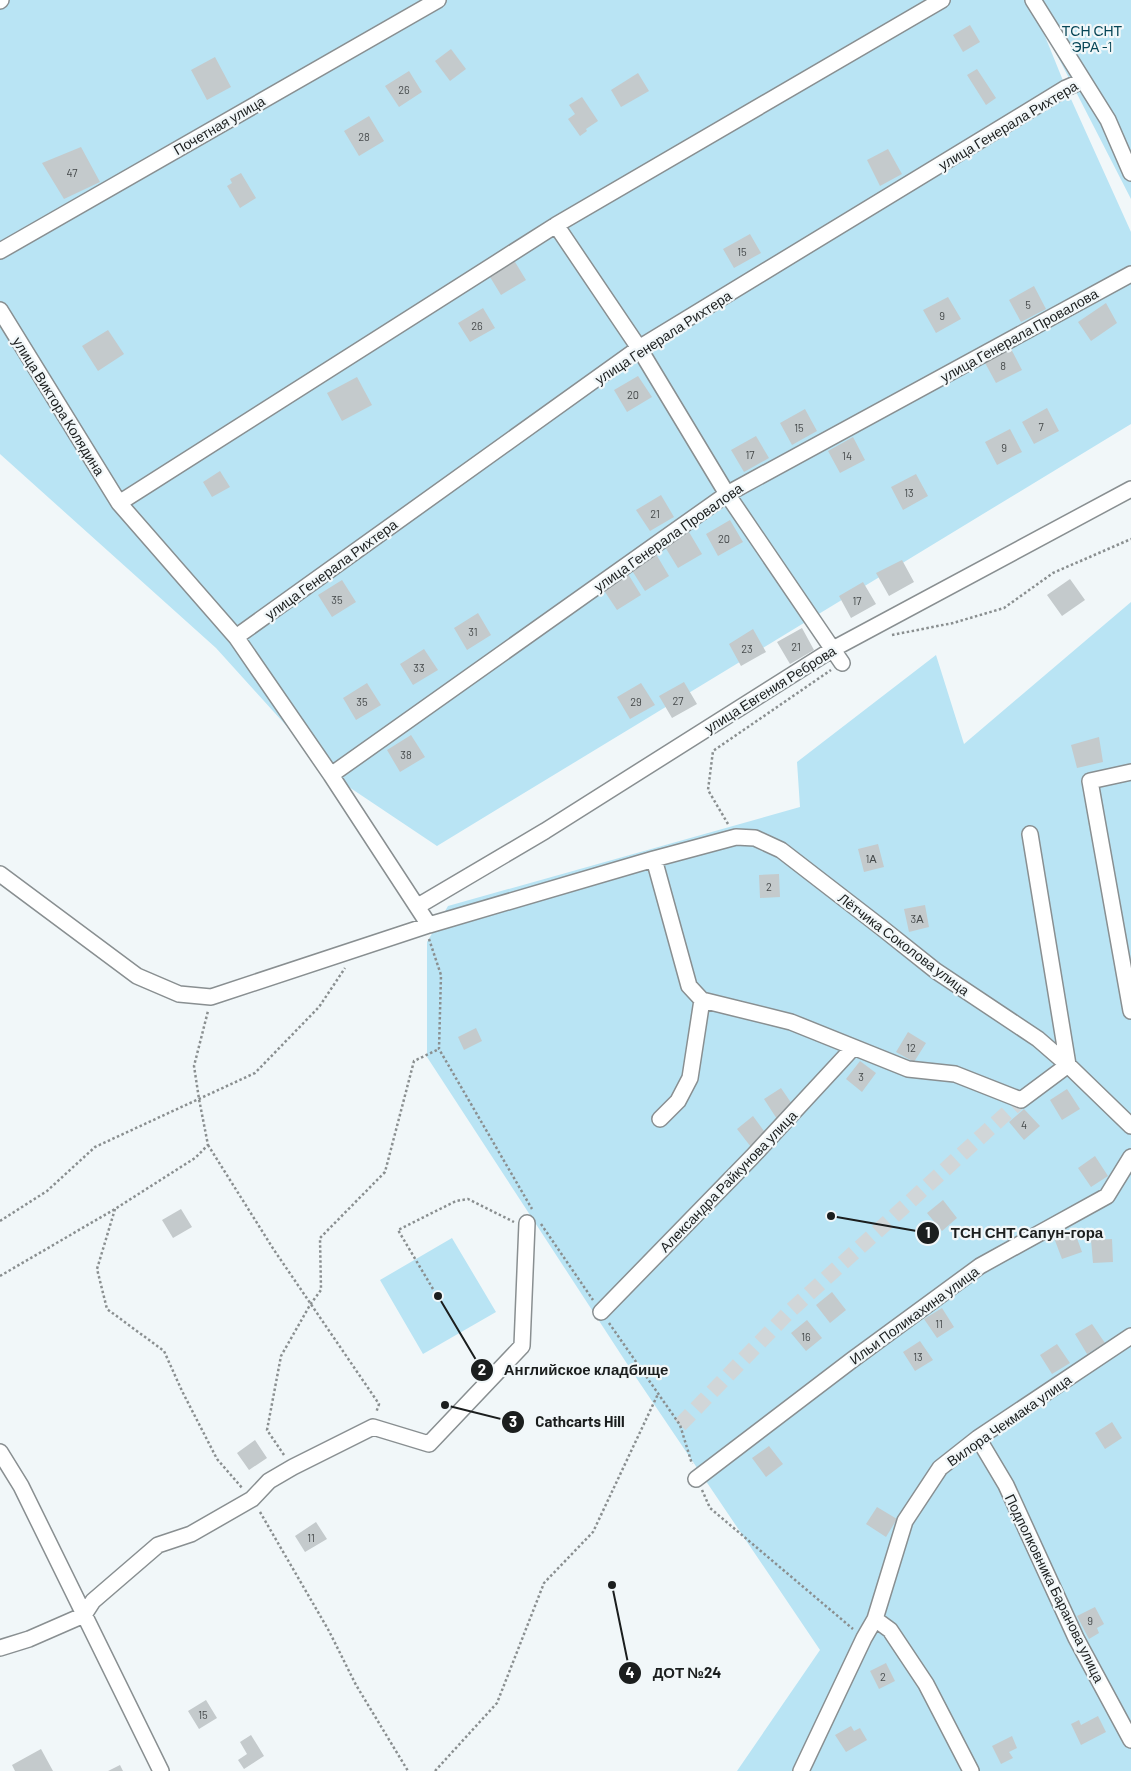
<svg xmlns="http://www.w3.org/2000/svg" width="1131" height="1771" font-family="Barlow,sans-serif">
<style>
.green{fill:#b9e4f4}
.building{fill:#c4cacc}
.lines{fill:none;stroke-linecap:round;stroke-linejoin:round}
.minor-tunnel{stroke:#d1d6d8;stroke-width:15;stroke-dasharray:15 8;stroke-linecap:butt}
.minor-casing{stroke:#898f91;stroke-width:18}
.path{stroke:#8a8f90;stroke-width:2.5;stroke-dasharray:2.5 2.5;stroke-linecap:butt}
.minor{stroke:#fff;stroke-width:15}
.labels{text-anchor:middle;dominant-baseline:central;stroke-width:4.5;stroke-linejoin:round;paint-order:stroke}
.number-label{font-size:11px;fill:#45494a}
.park-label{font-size:14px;fill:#064657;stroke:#f1f7f9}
.street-label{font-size:14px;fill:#1b1e1e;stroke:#f1f7f9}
.leader{fill:none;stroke:#1b1e1e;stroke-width:2}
.callout-dot{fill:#1b1e1e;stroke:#f1f7f9;stroke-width:2}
.mark-label{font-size:15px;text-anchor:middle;font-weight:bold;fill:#fff}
.callout-label{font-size:15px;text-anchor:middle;font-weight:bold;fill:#1b1e1e;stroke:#f1f7f9;stroke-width:4.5;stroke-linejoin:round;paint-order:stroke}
</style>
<rect width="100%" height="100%" fill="#f1f7f9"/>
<!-- green -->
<path class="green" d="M0,0H1131V199L1036,14L1066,88L1131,232V424L437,846L331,775L216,648L0,454Z
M1131,602V1771H737L820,1650L635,1376L427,1057V942L448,906L800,807L797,762L936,655L964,744Z
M452,1238L496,1312L423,1354L380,1280Z"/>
<!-- building -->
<path class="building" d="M970,25L980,42L963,52L953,35Z
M451,49L466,69L450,81L435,61Z
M215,57L231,87L207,100L191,70Z
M977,69L996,98L986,105L967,75Z
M409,71L422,92L399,107L385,86Z
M638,73L649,91L621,107L611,90Z
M582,97L598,121L586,129L587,131L580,136L568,119L575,114L569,105Z
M369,116L384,141L359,156L344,131Z
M81,147L100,182L64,199L42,163Z
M888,149L902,174L880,186L867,160Z
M241,173L256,198L240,208L227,186L232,183L230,179Z
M750,234L761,253L734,268L723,249Z
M512,257L526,280L501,295L487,272Z
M1034,286L1046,309L1021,322L1009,300Z
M948,297L961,319L936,333L923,310Z
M1106,303L1117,323L1091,341L1078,322Z
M483,308L495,328L470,342L458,323Z
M108,330L124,354L98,371L82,346Z
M1010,347L1022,370L996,383L984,361Z
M638,376L652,397L627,412L614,390Z
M357,377L372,405L342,421L327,393Z
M1047,408L1059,431L1034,444L1022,422Z
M805,409L817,431L792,445L780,423Z
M1010,429L1022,452L997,465L985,442Z
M756,436L769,458L744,472L731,450Z
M853,437L865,460L840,473L828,451Z
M220,471L230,487L212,497L203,482Z
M916,474L928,496L903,510L891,487Z
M661,495L674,517L650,531L636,510Z
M730,520L743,542L718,556L706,534Z
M689,532L702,554L678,568L665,547Z
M656,554L669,576L645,591L631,569Z
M902,560L914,582L889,596L876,573Z
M628,574L641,595L617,610L603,589Z
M1070,579L1085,600L1062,616L1047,595Z
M342,580L356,602L332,617L318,595Z
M863,582L876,604L851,618L839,596Z
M478,613L491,635L467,650L454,628Z
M802,628L814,650L790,664L777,642Z
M753,629L766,652L741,666L729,644Z
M424,649L438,670L413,685L400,664Z
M684,682L697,704L672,718L659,696Z
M367,683L381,705L356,720L343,698Z
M641,683L655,705L630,719L617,697Z
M411,735L425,757L400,772L387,750Z
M1099,737L1103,762L1077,768L1071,745Z
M878,844L884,867L864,872L858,849Z
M779,874L780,897L760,898L759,875Z
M925,905L929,927L909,932L904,909Z
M476,1028L482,1041L464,1050L458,1037Z
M908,1032L926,1043L914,1062L896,1052Z
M860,1061L876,1073L862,1092L846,1079Z
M781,1088L794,1107L777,1119L764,1099Z
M1067,1089L1080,1109L1062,1120L1050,1100Z
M1024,1109L1040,1126L1024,1140L1009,1122Z
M753,1116L767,1135L751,1147L737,1129Z
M1095,1156L1108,1176L1091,1187L1078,1168Z
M943,1200L957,1218L942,1231L927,1213Z
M181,1209L192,1227L173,1238L162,1220Z
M1074,1230L1082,1252L1062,1259L1054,1238Z
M1112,1239L1113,1262L1093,1263L1091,1240Z
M832,1292L846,1310L830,1323L816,1305Z
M942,1308L954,1327L937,1338L924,1319Z
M807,1320L822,1338L806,1351L791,1333Z
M1092,1324L1105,1343L1087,1354L1075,1334Z
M920,1341L933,1360L915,1371L903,1352Z
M1057,1344L1070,1363L1052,1374L1040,1355Z
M1112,1422L1122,1438L1105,1449L1095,1433Z
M255,1440L267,1458L249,1470L237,1453Z
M769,1446L783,1464L766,1477L752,1458Z
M877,1507L897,1519L886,1537L866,1524Z
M316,1522L327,1539L305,1552L295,1536Z
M1095,1607L1104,1624L1097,1628L1099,1633L1089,1639L1077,1616Z
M886,1663L895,1681L879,1689L870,1671Z
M206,1700L217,1718L199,1729L188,1711Z
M1098,1716L1106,1732L1081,1745L1071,1724L1079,1720L1081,1725Z
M851,1726L854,1731L860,1728L867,1740L846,1752L835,1735Z
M251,1735L264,1756L244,1769L238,1760L247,1754L240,1742Z
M1012,1736L1017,1748L1009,1752L1013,1758L1001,1764L992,1746Z
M41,1749L53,1771H15L12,1765Z
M120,1765L123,1771H108Z"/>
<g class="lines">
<!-- minor-tunnel -->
<path class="minor-tunnel" d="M680,1425L789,1312L1021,1100"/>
<!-- minor casing -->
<g class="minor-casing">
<path id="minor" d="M1033,0L1108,120L1131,173
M0,1L1,0
M556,225L639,348L727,494L842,663
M0,251L438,0
M0,310L119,503
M236,637L639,348L1066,88L1082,81
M1131,772L1090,781L1131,1011
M331,775L727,494L1131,274
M654,859L689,986L702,1000L791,1022L908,1069L955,1074L1021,1100L1068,1065L1030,834
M0,874L137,976L179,994L211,997L429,925L654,859L736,837L755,838L781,850L882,928L936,971L1038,1039L1068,1065L1131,1126
M418,906L545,831L833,649L1131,489
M429,925L331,775L236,637L119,503L556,225L942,0
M660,1119L678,1101L690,1078L702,1000
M601,1312L752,1157L853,1048
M978,1438L1006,1485L1076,1638L1131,1740
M0,1452L21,1486L161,1771
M696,1479L852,1360L980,1266L1107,1196L1131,1157
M875,1619L890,1630L926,1684L971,1771
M0,1648L29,1639L84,1615L93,1601L158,1545L191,1534L252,1499L269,1481L293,1467L373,1427L429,1444L522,1346L527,1223
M801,1771L864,1638L875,1619L905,1521L940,1468L978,1438L1131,1336"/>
</g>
<!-- path -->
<path class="path" d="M892,635L953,623L1004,608L1053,573L1131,539
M728,824L708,790L713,751L831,670
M429,939L441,975L439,1049L532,1209
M208,1145L274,1250L379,1404L376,1413
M115,1209L97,1269L107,1309L164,1351L182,1391L217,1459L243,1489
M0,1221L47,1191L95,1147L255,1073L319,1007L345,968
M541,1224L593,1300
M0,1276L115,1209L195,1158L208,1145L199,1099L194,1066L208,1011
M433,1289L398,1230L456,1201L468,1199L514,1222
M609,1323L680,1425L692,1464
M284,1455L267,1430L281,1356L310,1305L321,1290L320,1238L385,1172L414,1061L439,1049
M702,1490L710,1508L853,1629
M260,1512L329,1631L356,1685L408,1771
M435,1771L497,1703L544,1583L593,1532L658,1394"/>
<!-- minor -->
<use href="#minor" class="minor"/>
</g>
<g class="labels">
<!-- number labels -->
<g class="number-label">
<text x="404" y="89">26</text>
<text x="364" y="136">28</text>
<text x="72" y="172">47</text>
<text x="742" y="251">15</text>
<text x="1028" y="304">5</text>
<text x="942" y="315">9</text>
<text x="477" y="325">26</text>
<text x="1003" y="365">8</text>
<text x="633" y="394">20</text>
<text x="1041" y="426">7</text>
<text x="799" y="427">15</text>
<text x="1004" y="447">9</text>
<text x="750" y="454">17</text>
<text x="847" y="455">14</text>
<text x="909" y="492">13</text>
<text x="655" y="513">21</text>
<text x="724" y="538">20</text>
<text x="337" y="599">35</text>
<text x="857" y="600">17</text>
<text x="473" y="631">31</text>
<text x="796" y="646">21</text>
<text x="747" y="648">23</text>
<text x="419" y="667">33</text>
<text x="678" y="700">27</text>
<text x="362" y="701">35</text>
<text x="636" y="701">29</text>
<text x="406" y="754">38</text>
<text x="871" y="858">1А</text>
<text x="769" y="886">2</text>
<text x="917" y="918">3А</text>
<text x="911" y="1047">12</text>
<text x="861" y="1076">3</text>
<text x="1024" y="1124">4</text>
<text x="939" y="1323">11</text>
<text x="806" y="1336">16</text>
<text x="918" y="1356">13</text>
<text x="311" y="1537">11</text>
<text x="1090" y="1620">9</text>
<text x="883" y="1676">2</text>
<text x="203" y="1714">15</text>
</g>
<!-- park labels -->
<g class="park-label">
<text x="1092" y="30">ТСН СНТ<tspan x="1092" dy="16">ЭРА -1</tspan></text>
</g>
<!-- street labels -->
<g class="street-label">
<text transform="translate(219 125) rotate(-30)">Почетная улица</text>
<text transform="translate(1008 125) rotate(-31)">улица Генерала Рихтера</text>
<text transform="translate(1019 335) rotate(-29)">улица Генерала Провалова</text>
<text transform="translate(663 337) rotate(-33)">улица Генерала Рихтера</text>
<text transform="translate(59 406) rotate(58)">улица Виктора Колядина</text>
<text transform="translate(668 537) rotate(-35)">улица Генерала Провалова</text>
<text transform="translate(331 569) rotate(-36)">улица Генерала Рихтера</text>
<text transform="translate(770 689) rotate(-32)">улица Евгения Реброва</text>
<text transform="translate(904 944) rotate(37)">Лётчика Соколова улица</text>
<text transform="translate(728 1181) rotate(-46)">Александра Райкунова улица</text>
<text transform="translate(914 1315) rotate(-36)">Ильи Поликахина улица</text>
<text transform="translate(1009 1420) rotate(-35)">Вилора Чекмака улица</text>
<text transform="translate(1055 1588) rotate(64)">Подполковника Баранова улица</text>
</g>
</g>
<!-- callouts -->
<path class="leader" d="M831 1216L928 1233M438 1296L482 1370M445 1405L513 1422M612 1585L630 1673"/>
<g class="callout-dot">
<circle cx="831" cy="1216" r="5"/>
<circle cx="438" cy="1296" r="5"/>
<circle cx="445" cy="1405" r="5"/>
<circle cx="612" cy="1585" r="5"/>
<circle cx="928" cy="1233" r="12"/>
<circle cx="482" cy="1370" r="12"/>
<circle cx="513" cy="1422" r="12"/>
<circle cx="630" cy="1673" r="12"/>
</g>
<g class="mark-label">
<text x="928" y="1238">1</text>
<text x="482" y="1375">2</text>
<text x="513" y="1427">3</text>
<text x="630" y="1678">4</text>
</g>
<g class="callout-label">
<text x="1027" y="1238">ТСН СНТ Сапун-гора</text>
<text x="586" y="1375">Английское кладбище</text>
<text x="580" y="1427">Cathcarts Hill</text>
<text x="687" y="1678">ДОТ №24</text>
</g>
</svg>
